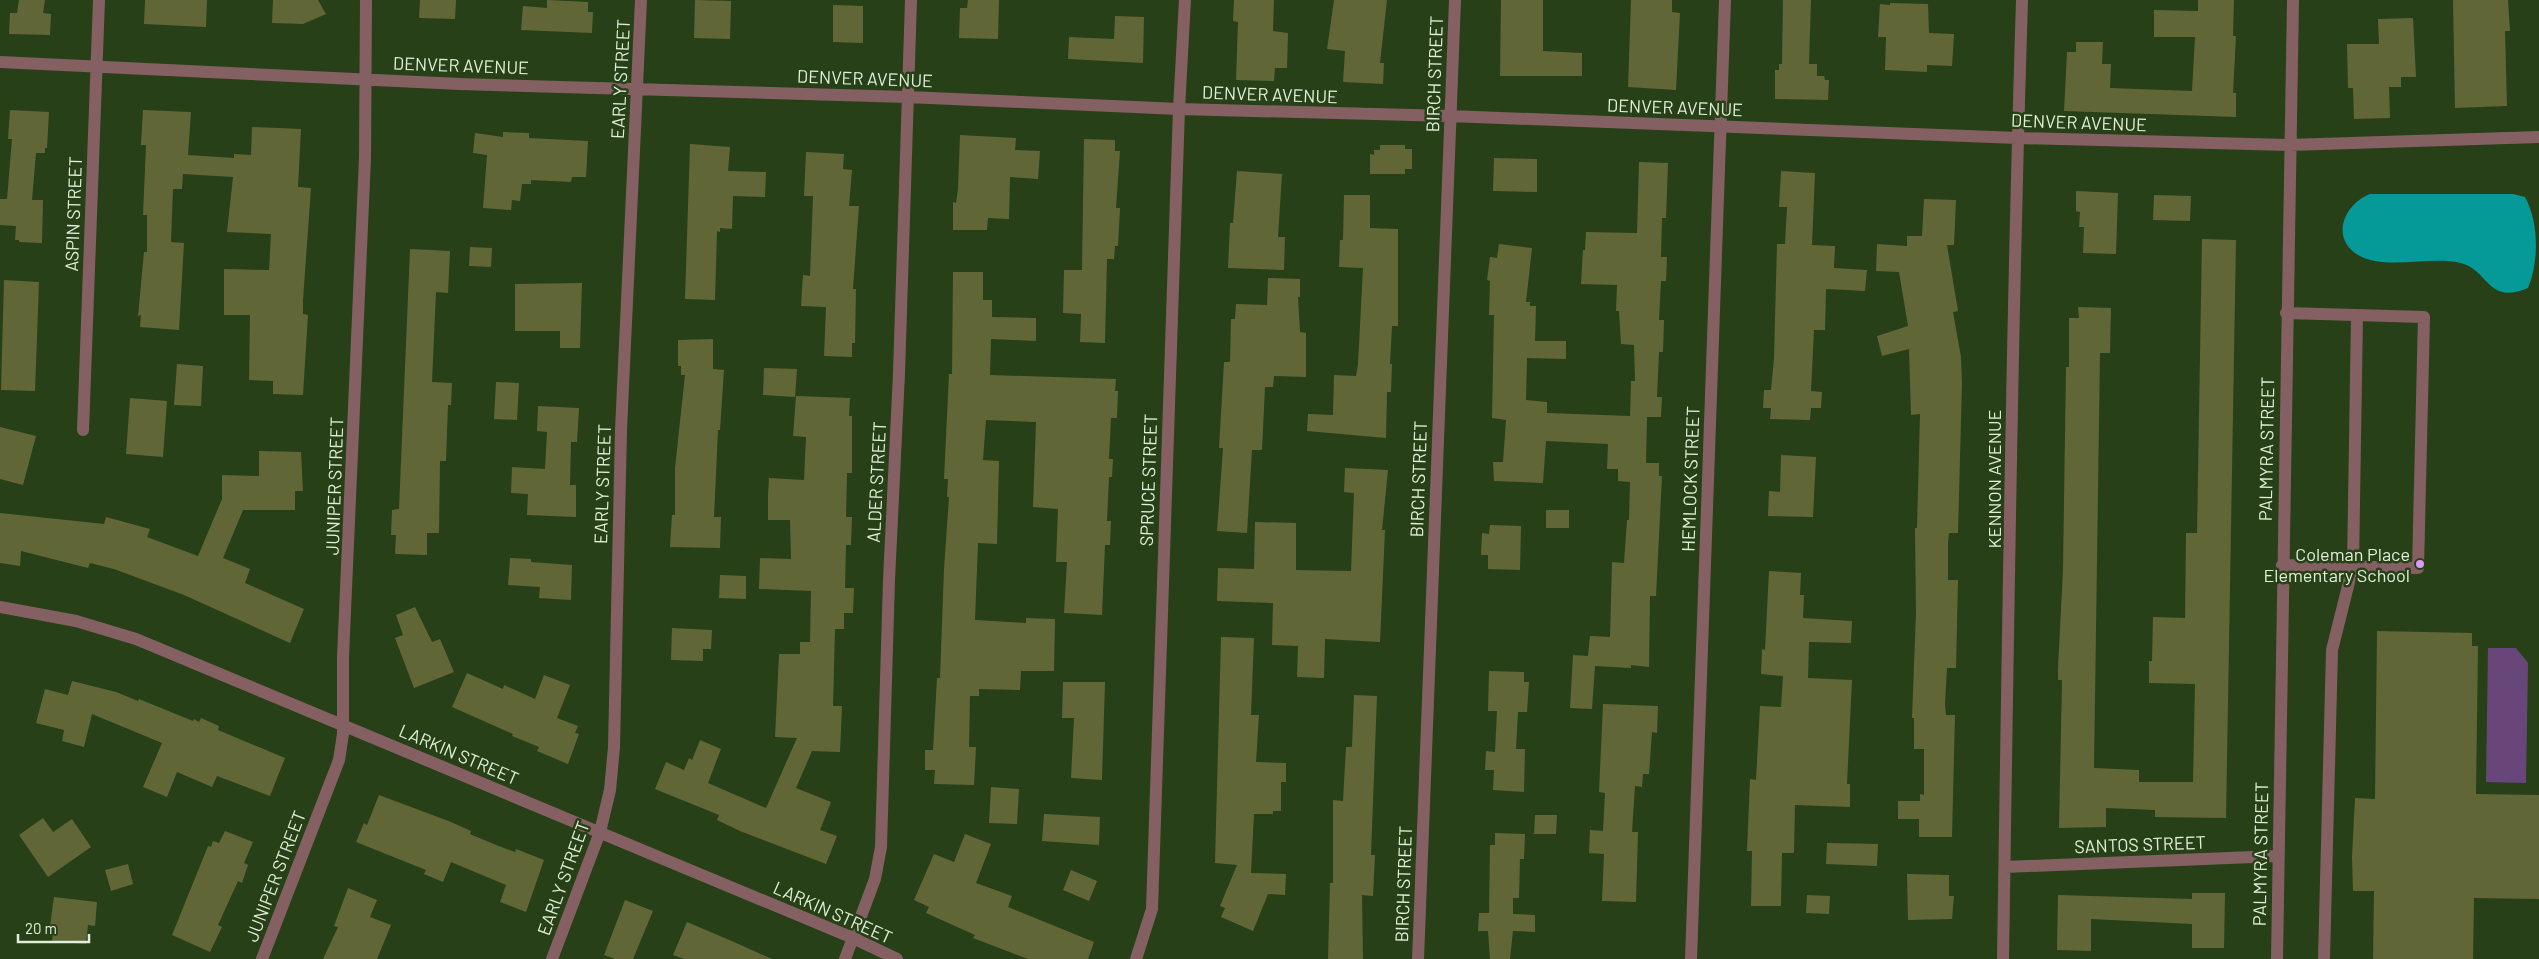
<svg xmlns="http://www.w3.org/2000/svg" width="2539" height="959" font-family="Barlow,sans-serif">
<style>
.green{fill:#684679}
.water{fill:#059998}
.building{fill:#616636}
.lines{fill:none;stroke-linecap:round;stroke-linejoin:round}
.minor{stroke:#846062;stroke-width:12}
.poi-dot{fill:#d99af7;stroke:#284018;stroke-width:2}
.labels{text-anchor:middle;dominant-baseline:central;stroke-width:5;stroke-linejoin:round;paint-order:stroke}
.street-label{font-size:18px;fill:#e0efd7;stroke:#284018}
.poi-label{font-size:18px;fill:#e0efd7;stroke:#284018;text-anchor:end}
</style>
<rect width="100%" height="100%" fill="#284018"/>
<!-- green -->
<path class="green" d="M2488,648H2516L2528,663L2526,783L2486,782Z"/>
<!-- water -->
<path class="water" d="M2370,194H2513L2525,197C2539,222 2539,262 2528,288C2485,306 2490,267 2456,262C2428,257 2383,270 2358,255C2330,238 2344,204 2370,194Z"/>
<!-- building -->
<path class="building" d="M19,0H45L43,13L51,14L50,35L9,34L10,13H17Z
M145,0H207L206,27L144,24Z
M273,0H318L326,14L303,24L272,23Z
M420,0H456L455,19L419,18Z
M547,0L588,2V12H593L592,33L521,30L523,6L547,8Z
M695,0L731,1L730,39L694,38Z
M968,0H999L998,39L959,38L960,8H967Z
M1234,0H1274L1273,31L1288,33L1287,68H1275L1274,81L1236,80L1238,22L1233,21Z
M1334,0H1387L1380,63H1384L1383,84L1343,82L1345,51L1327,49Z
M1501,0H1543V51L1582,53V76H1500Z
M1631,0H1672V12L1680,13L1676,90L1628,87Z
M1783,0H1811L1809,64H1817V76H1824L1825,80H1829L1828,100L1775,99V70H1779V64H1782Z
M2198,0H2234L2233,36H2236L2233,93H2236V117L2064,111L2067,52H2076V42H2103L2102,64H2111L2110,88L2192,91L2195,37H2154V10L2198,11Z
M2453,0H2508L2510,31H2505L2507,106L2455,108Z
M1890,3L1928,4L1929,33L1954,34L1952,66L1927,65V72L1885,70L1886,37H1878L1880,4L1890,5Z
M833,5L863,6V43L833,42Z
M1115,16L1144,17L1143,63L1068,59L1069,37L1114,39Z
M2413,18L2416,77H2401V87H2389L2390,118L2354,119L2353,88H2348L2347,44H2379L2378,19Z
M10,110L49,112L47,148H45V153H36L32,200H43L42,243L19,242V240H15L16,226L0,225V199H7L12,139H8Z
M143,110L191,112L188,155L234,158V154L251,155L252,127L301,129L298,187L311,188L303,300V314L308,315L303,395L273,394V381L249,380L250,315H224V269L269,270L271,234L227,232L233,177L183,174L182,189H173L171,242L184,243L179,330L140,327L141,315L138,316L144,252H147V215H143L146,145H141Z
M503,132L529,133V138L588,141L586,177H572L571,182L531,180V184H522L520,201L512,200L511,210L483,208L487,155L473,153L475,133L503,137Z
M960,135L1016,138L1015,150L1040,151L1038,179L1010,177L1009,219L988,218L987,230H953V202L956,203L958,189Z
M1084,139L1115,140V151H1120L1116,208H1120L1118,246H1115L1114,259H1107L1105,343L1080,342L1081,314L1063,313L1064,270H1082Z
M690,144L730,147L728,171L766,172L765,197L733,196L732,229L720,228V232L717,231L715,300L685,299Z
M1380,145H1405V149H1412V169H1405V174H1370V154L1374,155V150H1380Z
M806,152L844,154L843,169L852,170L849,206H859L853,289H856L855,343H852V357L824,356L826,307L801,306L803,275L810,276L813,196H804Z
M1494,158L1537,159V192L1493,191Z
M1639,162L1668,163L1666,218H1662L1661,257H1667L1666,281H1661L1659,320H1664L1663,352H1659L1657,397H1662L1661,417H1647L1646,463H1659V476H1662L1656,596H1650L1649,667L1631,665V668L1595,666L1592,709L1570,708L1573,655L1588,656L1590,636L1610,637L1612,562L1624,563L1627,520H1629L1630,482L1618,481V469H1607L1608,444L1546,441L1543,483L1494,481L1493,462H1503L1506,420L1492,418L1494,315H1489L1490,281L1487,280L1490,257L1497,258L1499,244L1532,248L1526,302H1530V306H1536L1535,341H1566V359L1527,358L1526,400L1547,402V413L1630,416L1631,381H1635L1634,345L1621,344L1619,311H1616L1617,285L1581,284L1583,250H1585L1586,232L1637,233Z
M1237,171L1282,174L1278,237H1285L1284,270L1228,268L1230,223H1233Z
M1781,171L1815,173L1812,245L1835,246L1834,268L1867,270L1865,291L1826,289L1825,330H1814L1811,391L1822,392L1821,408H1811L1810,420L1770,419L1771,408H1763L1764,390H1771L1774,358L1777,244H1785L1787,207H1779Z
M2076,191L2118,193L2116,254L2083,253L2084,227H2079L2080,212L2076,211Z
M1344,195H1370V228L1398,229V326H1392L1390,364H1392L1391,392H1387L1386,438L1307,431L1308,414L1333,415L1334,375L1356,376L1358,364L1363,268L1339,267L1340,240H1343Z
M2154,195L2191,196L2190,221L2153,220Z
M1924,199L1956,200L1954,245H1947L1958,311L1953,312L1961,357L1962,384L1958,533H1949L1948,543V580H1958L1956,668H1947L1945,704L1946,715H1955L1952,837H1919V819H1898V801H1920V794L1924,795V749H1914V718H1912L1916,613L1915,528H1917L1920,414L1911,415L1909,349L1882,356L1877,336L1908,326L1899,272L1876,271L1877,244L1907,246V236H1922Z
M2202,239L2236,240L2226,818L2155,817V810L2106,808V827L2059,828L2062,680H2058V668L2063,570L2066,367H2069V318H2079L2078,307L2111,308L2110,353H2100L2094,768L2139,770V782H2193L2195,684L2149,683V661H2152L2153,617L2185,618L2186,533H2197Z
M470,247L492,248L491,267L469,266Z
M410,249L450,251L448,293L436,292L432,382L452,383L451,405H448L446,461H440L439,533H427V555L395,554L396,535H391L392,510L399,509Z
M953,272H983V300H992V317L1036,318V341L991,339L990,375L1116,379L1115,391H1118L1117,418H1111L1109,459H1113L1112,477H1109L1107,521H1111L1110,545H1105L1102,615L1064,613L1067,562H1056L1058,509L1033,507L1036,422L986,420L983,460L999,461L997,544L978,543L975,620L1026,623V618L1055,619L1054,671H1021L1020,690L979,689V696H970L969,747H976L974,785L934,784L935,770H925V750H933L937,678H940L944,569L949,497H947L948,479H944L949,374H952Z
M1268,278L1300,279V297H1298L1300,332L1306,333V377L1274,376L1273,387H1265L1262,450H1252L1247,533L1217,531L1223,448H1219L1224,362H1230L1231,319H1235L1236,304L1267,305Z
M4,280L39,282L35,391L1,390Z
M582,283L580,348H560V331H515V284Z
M713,339V369L724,370L720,430H718L714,517H721L720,548L670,547L672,515H675V468L685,375H681V366H678V340Z
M177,364L203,366L201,406L174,405Z
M764,368L797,369L795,397L763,395Z
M496,382L519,383L517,420L494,419Z
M796,396L850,398L849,416H852V473H847L846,517H852L851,545H846L845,588H854L853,613H844V629H835L833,706H842L840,752L812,751L796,788L831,802L820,830L837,836L826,864L740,831L717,820L719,815L655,789L666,762L684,770L689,758L692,760L700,740L721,749L708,783L766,808L797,738L775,737L779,654H800V642H810L811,591L759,589L760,558L791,559L790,520H768V496L769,478L804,480L806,437L793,436Z
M130,398L167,401L163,457L126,454Z
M538,406L579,408L577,442H571L570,485H576V517L527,515L528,494L511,493L512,467L545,469L547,432L537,431Z
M0,427L36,436L23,485L0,479Z
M259,451L301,452L303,491H295V510H243L223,558L250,569L245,583L304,609L290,643L184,595L114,569L90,563L88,568L21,551L20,566L0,563V513L104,524L106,517L150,529L147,537L198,556L222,499V475L259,476Z
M1781,455L1816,457L1813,517L1768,516L1769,491L1780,492Z
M1345,468L1388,470L1382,530H1385L1380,642L1325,639L1324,678L1297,677L1298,646L1272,645L1273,603L1217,601L1218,568L1254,569L1255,522L1296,523V570L1351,571L1354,493L1344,492Z
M1546,510H1569V528H1546Z
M1490,525L1521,526L1520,570L1488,569V555H1481L1482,533L1489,534Z
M510,558L531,559V562L572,565L571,600L539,598L540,587L508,585Z
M1769,571L1801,573L1800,595H1804L1803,618L1852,621L1851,643L1809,642L1808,678L1852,680L1847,784H1850V807L1795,805L1794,853H1782L1781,906H1751L1752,851H1747L1750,779L1756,780L1760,706L1781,707L1783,676L1761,674L1762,649L1765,650Z
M720,575L746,576V599L719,598Z
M415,607L432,642L440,639L454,672L414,688L395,638L403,635L396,615Z
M672,628L712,630L711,649H703V661L671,660Z
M2377,631L2472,633V646H2478L2476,794L2539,795V899L2474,898L2473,959H2373L2374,891H2353L2352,857L2355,798L2375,799Z
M1221,637L1254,638L1251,715H1259L1256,762L1286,763V782H1281V811H1273V814H1254L1251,873L1286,874L1285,895L1268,894L1253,931L1221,917L1225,908L1220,906L1237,865L1215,863Z
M1489,671L1524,672V682H1529L1527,712H1518L1516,749H1525L1524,792L1493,790L1494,770H1485L1486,751L1495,752L1497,711H1488Z
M467,673L503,689L504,685L535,699L544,675L570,685L557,718L578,726L575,733L579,734L568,764L537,751L539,747L512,736L513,734L452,707Z
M72,681L116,692L138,701L139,699L193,721L194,719L199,722L201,718L219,726L218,730L285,758L270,796L217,776L212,787L177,772L167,797L143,787L162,743L92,714L84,747L62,741L64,730L36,723L45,689L68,695Z
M1063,682H1105L1102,780L1071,778L1074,718H1062Z
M1354,695L1377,696L1371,855H1375L1373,896L1362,895L1363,959H1328L1330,883H1333V800L1343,801L1346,747H1352Z
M1603,704L1658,706L1657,733L1652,732L1649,774H1643L1642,787L1635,786L1632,832H1638L1636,902L1602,901L1604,854L1589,853L1590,830L1603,831L1605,793L1599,792Z
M991,787L1019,789L1017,824L989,823Z
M379,795L451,822L471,831L470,834L496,845L515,852L516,849L544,860L526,912L500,902L506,885L451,862L443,882L424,874L426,870L356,842L364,823L367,825Z
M1044,814L1100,817L1099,845L1042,841Z
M1535,815H1557L1556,834H1534Z
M43,818L53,832L72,819L91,847L48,877L19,835Z
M225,831L253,842L244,863L248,865L242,883L238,881L218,925L222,927L210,952L172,935L208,846L211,847L213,841L219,843Z
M1495,833L1525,834L1524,859H1520L1519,898H1513V914L1535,915V932L1513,931L1510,959H1490L1488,931H1478L1479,913H1489L1490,845H1495Z
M965,834L991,844L976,883L1012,896L1008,907L1094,942L1088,959H1028L973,938L975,935L926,913L929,907L914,900L934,854L954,862Z
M1827,843L1878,844L1877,866L1826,864Z
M128,864L133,884L111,891L105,870Z
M1071,870L1097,881L1089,901L1063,890Z
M1907,874L1949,875V896H1954L1952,919L1908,920Z
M348,888L377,900L370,917L391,925L377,959H323L338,927L334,926Z
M2192,893H2225L2224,948H2192V924L2091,919V951L2057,950L2058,895L2192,899Z
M1807,895L1830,896L1829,914L1806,913Z
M54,897L97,902L95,926L88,925L86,944L52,941L54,926H50Z
M625,900L653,911L633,959H615L604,955Z
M687,922L734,942L772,959H684L673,955Z"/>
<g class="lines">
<!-- minor -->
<path class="minor" d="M0,62L460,84L908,97L1179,109L1450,116L2018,138L2289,145L2539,137
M83,430L99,0
M2282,565L2418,568L2424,317L2286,313
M0,607L76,621L136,639L853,938L897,959
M2005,867L2278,856
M262,959L339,760L343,734V657L365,158L366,0
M552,959L600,832L610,790L614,747L621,430L641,0
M845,959L875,879L881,847L889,580L899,373L911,0
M1136,959L1152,909L1179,109L1185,0
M1418,959L1455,0
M1691,959L1725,0
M2003,959C2008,639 2012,320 2022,0
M2277,959L2293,0
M2324,959L2332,650L2353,566L2357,315"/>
</g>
<!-- markers -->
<circle class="poi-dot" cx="2420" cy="564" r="5"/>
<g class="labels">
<!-- street labels -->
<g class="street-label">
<text transform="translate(461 65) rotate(2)">DENVER AVENUE</text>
<text transform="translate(1434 74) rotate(-88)">BIRCH STREET</text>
<text transform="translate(865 78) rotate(2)">DENVER AVENUE</text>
<text transform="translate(620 79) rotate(-87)">EARLY STREET</text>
<text transform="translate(1270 94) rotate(2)">DENVER AVENUE</text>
<text transform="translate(1675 107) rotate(2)">DENVER AVENUE</text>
<text transform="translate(2079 122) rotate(2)">DENVER AVENUE</text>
<text transform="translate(73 214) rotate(-88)">ASPIN STREET</text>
<text transform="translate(2266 449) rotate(-89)">PALMYRA STREET</text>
<text transform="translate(1418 479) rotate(-88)">BIRCH STREET</text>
<text transform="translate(1690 479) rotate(-88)">HEMLOCK STREET</text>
<text transform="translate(1994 479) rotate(-90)">KENNON AVENUE</text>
<text transform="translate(1148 480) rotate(-88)">SPRUCE STREET</text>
<text transform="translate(876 482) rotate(-87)">ALDER STREET</text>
<text transform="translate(602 484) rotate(-88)">EARLY STREET</text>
<text transform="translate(334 486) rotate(-88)">JUNIPER STREET</text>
<text transform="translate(459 754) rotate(23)">LARKIN STREET</text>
<text transform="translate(2140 844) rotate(-2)">SANTOS STREET</text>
<text transform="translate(2260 854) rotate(-89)">PALMYRA STREET</text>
<text transform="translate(275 876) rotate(-69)">JUNIPER STREET</text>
<text transform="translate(563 878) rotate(-70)">EARLY STREET</text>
<text transform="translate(1403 884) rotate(-88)">BIRCH STREET</text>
<text transform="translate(833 912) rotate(24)">LARKIN STREET</text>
</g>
<!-- poi labels -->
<g class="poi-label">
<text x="2410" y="554">Coleman Place<tspan x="2410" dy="21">Elementary School</tspan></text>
</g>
</g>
<!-- scale -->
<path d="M18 934v8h71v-8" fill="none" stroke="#e0efd7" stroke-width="2.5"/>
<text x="25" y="934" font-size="15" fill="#e0efd7" stroke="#284018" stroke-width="4" paint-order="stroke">20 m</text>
</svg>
